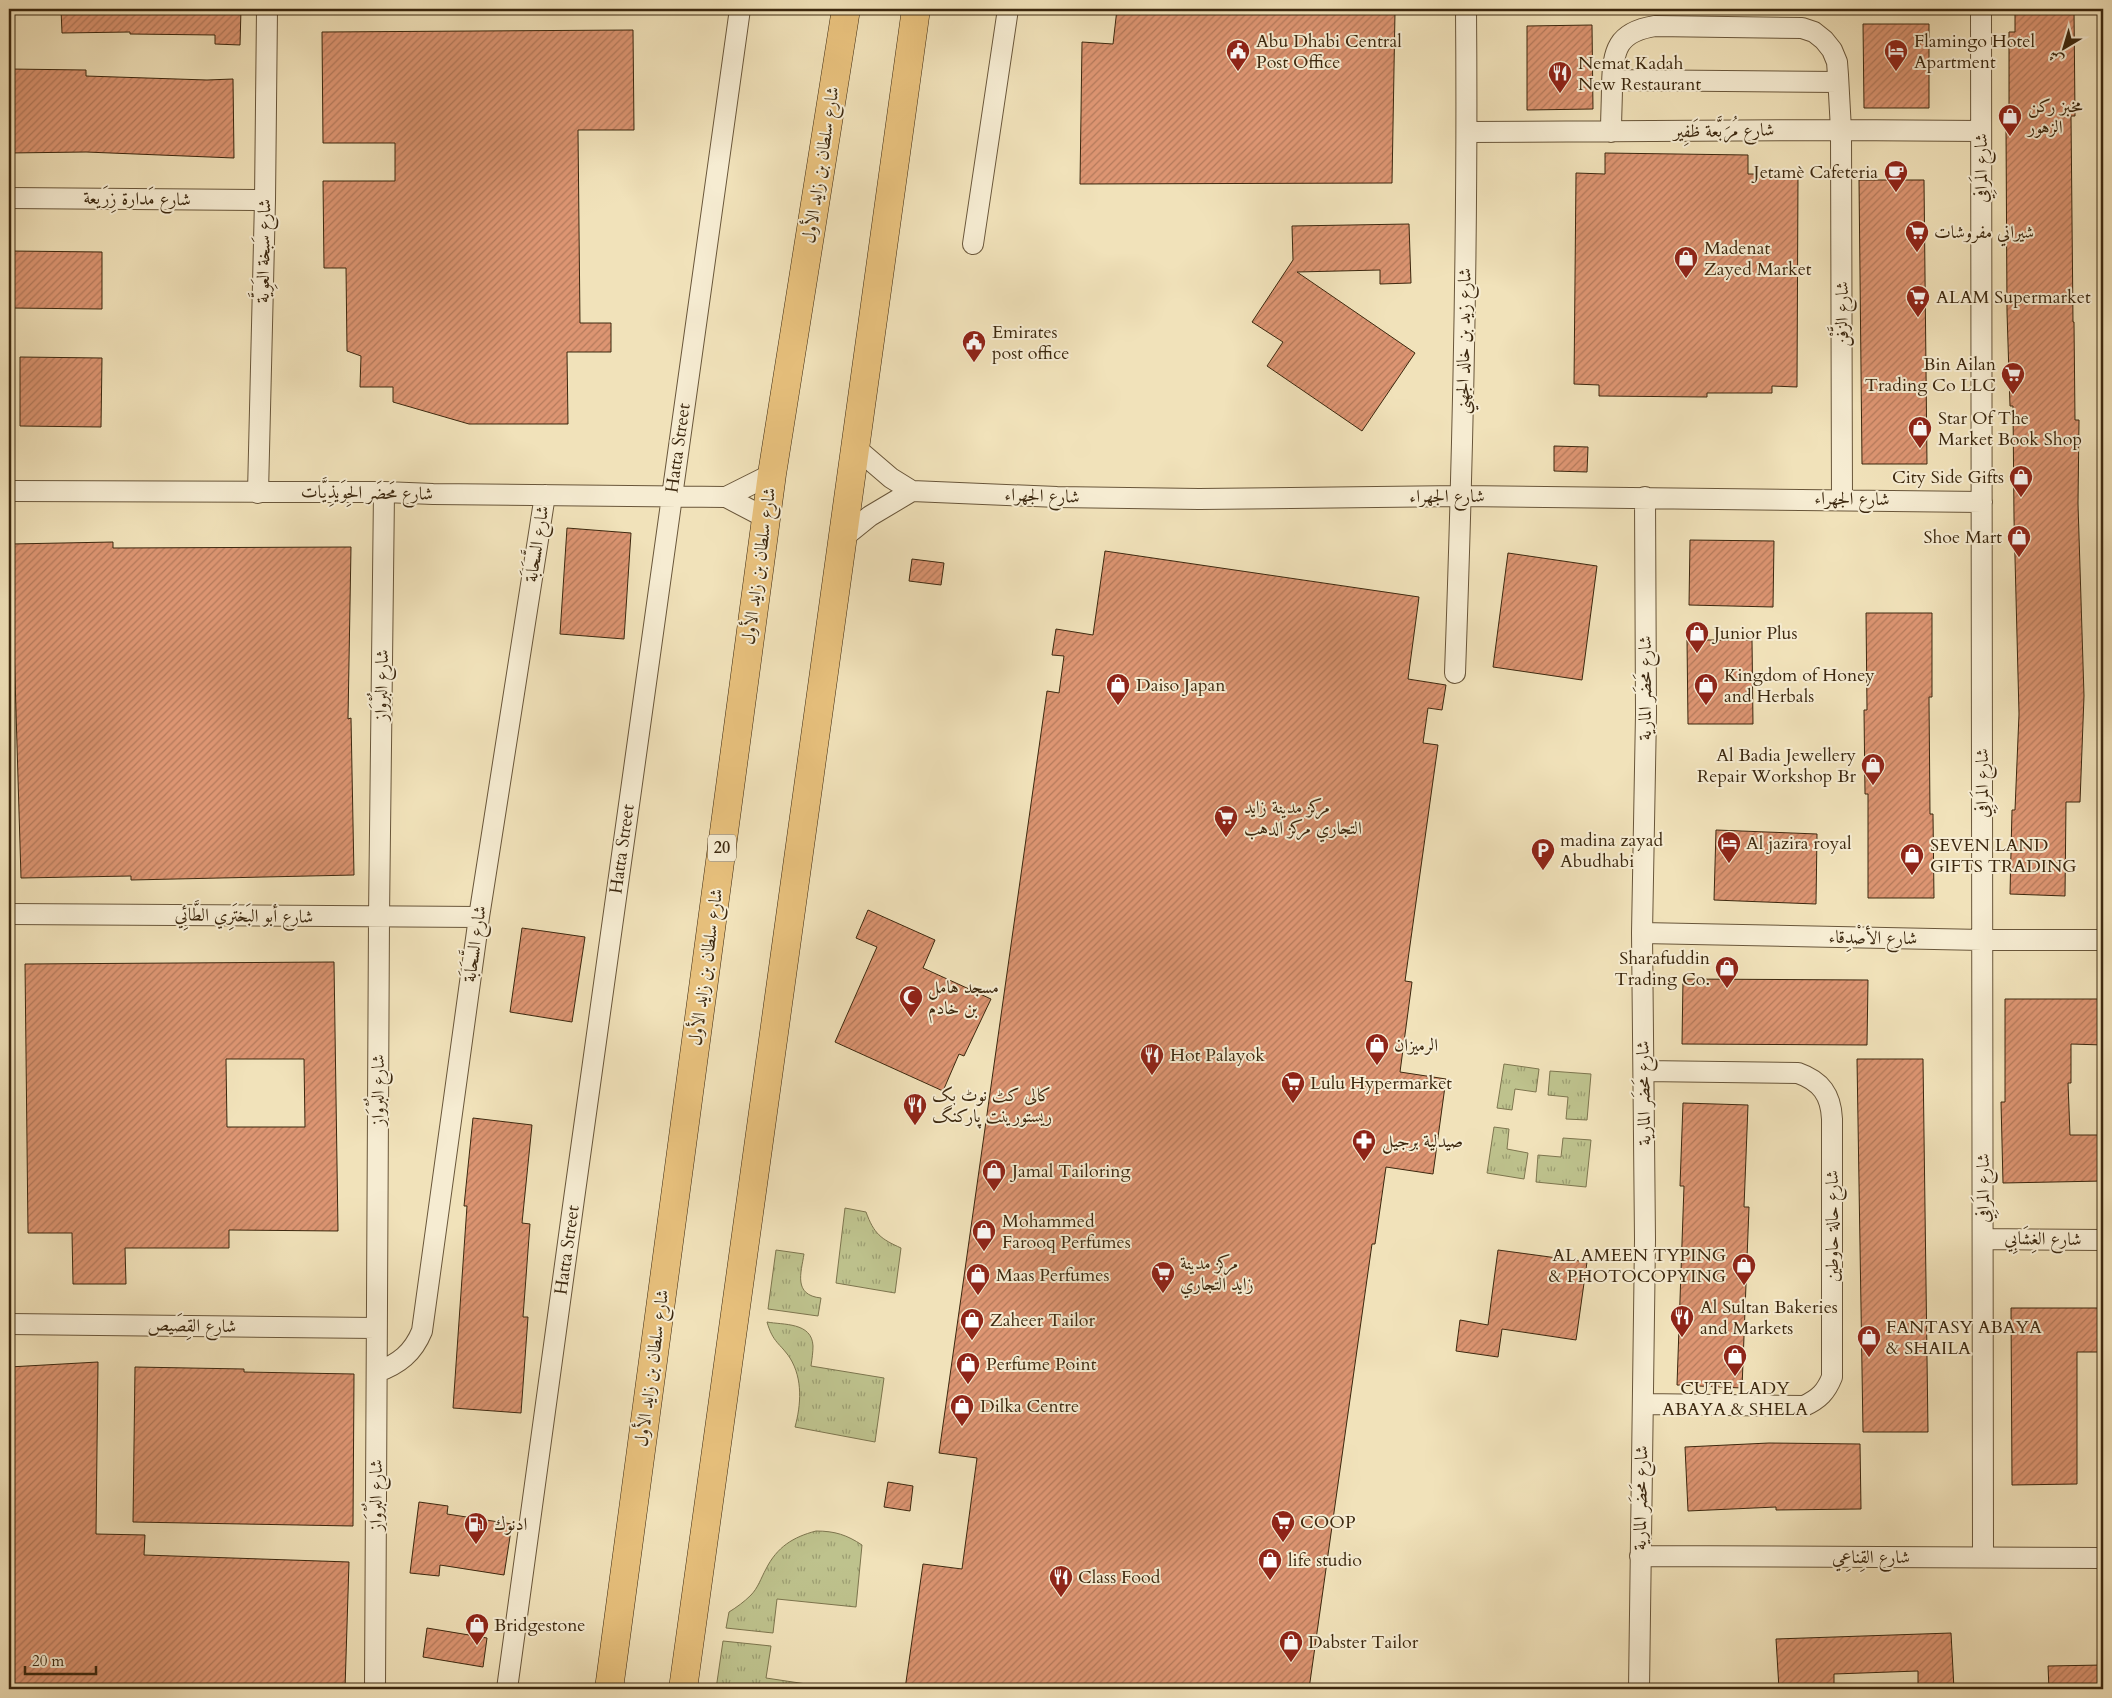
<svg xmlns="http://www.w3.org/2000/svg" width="2112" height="1698" font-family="Cardo,Amiri,serif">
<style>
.grass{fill:url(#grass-tufts);stroke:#7d754e}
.building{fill:url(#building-hatch);stroke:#3c280f;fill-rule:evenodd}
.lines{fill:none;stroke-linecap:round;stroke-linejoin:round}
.street-casing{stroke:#69563a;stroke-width:22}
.primary-casing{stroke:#3c280f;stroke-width:29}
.street{stroke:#f6ecd2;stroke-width:20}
.primary{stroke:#e8c17d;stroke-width:28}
.labels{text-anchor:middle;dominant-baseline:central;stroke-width:4;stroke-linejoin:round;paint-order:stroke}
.shield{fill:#f6ecd2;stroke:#74634a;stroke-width:1}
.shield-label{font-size:16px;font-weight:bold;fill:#3c280f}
.poi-label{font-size:18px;fill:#3c280f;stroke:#f6ecd2;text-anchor:start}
.street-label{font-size:18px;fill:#3c280f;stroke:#f6ecd2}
</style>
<defs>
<pattern id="grass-tufts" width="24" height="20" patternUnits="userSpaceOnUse" patternTransform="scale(1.25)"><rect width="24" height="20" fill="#bec28d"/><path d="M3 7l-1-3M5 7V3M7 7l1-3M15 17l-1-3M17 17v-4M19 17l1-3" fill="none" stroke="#9c9e72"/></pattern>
<pattern id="building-hatch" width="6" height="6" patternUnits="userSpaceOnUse" patternTransform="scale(1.25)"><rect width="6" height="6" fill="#dd9572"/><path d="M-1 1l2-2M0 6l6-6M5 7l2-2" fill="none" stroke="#b47a5c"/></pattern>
</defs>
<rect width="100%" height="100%" fill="#f1e2ba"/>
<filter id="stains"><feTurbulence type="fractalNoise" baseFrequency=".004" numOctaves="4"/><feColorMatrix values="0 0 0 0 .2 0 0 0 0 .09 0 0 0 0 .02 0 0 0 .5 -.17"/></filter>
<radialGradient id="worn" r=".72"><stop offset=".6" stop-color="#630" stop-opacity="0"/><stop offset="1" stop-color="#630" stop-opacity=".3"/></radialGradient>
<!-- grass -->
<path class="grass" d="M1504,1064L1539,1069L1536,1092L1515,1089L1512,1110L1497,1108Z
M1550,1071L1591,1074L1587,1120L1566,1119L1568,1097L1548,1095Z
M1494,1127L1509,1129L1507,1149L1528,1153L1524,1179L1487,1173Z
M1563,1138L1591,1140L1586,1187L1536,1182L1538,1155L1561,1157Z
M845,1208L866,1212C874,1234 881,1239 901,1248L895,1293L836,1283Z
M776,1250L804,1254C801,1273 793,1295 821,1298L818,1316L768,1309Z
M767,1322C783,1325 812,1322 813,1346C813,1352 812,1359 811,1366L884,1378L875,1442L795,1427C801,1405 803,1379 790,1358C780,1343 773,1343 767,1322Z
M816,1531C835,1531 847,1535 862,1545L856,1607L777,1599L773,1633L726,1628L729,1612C737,1607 744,1602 751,1595C758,1588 761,1578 766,1569C777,1547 793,1537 816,1531Z
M723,1641L771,1646L766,1678L840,1689H716Z"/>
<!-- building -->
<path class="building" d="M61,9H241L240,45L215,44V35L130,34V32L62,33Z
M1117,9H1261L1395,12L1392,183L1080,184L1082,42L1113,44Z
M2015,9H2074L2075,116H2071L2073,322H2074L2075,420H2079L2078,504L2084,696L2080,802H2066L2065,896L2010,894L2012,810H2015L2019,714L2014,519L2013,406H2010L2007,312L2006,129H2009V32H2015Z
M1863,24H1929V108H1864Z
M1592,25L1593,109L1527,110V26Z
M633,30L634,130H578L580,323H611V352H567L568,424H469L393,402V387H360L361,356L347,351L346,268H324L323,181H395V143H323L322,32Z
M9,69L86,70V76L207,80L233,79L234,158L86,152L9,153Z
M1605,153L1748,155V174H1798L1797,387L1772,386V393H1707V397L1599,396V385L1574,384L1576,173L1605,174Z
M1859,180H1924L1927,464H1862Z
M1409,224L1411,283L1380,284V270L1297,272L1415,353L1362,431L1267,366L1283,342L1252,322L1293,260L1292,226Z
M10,251L102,252V309L10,308Z
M20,357L102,358L101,427L20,426Z
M1554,446L1588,447L1587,472L1554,471Z
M567,528L631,533L624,639L560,634Z
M1690,540L1774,541L1773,607L1689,605Z
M113,542V548L351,547L348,719L351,718L354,875L131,880V876L21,878L11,544Z
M1105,551L1419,597L1408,679L1446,685L1442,710L1428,708L1423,743L1438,745L1405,981L1412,982L1400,1072L1446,1079L1433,1174L1386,1167L1375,1244H1372L1309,1689H905L923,1564L962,1569L977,1458L939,1453L1047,691L1059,693L1064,656L1052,655L1056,629L1093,635Z
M1508,553L1597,566L1582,680L1493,667Z
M912,559L944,563L941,585L909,581Z
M1866,613H1932V697H1929L1930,814H1933L1934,898H1868V794H1865L1864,710H1867Z
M1687,640H1752L1753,724H1688Z
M1716,830L1817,834L1816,904L1714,900Z
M868,910L935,940L923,968L991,999L964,1056L959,1054L943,1091L835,1042L877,947L856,938Z
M522,928L585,937L572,1022L510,1012Z
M334,962L338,1231L229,1230V1248H125L126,1284H73L72,1233H28L25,964ZM226,1059H304L305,1127H227Z
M1683,979L1868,980L1867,1045L1682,1044Z
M2005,999H2103V1045L2071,1044V1083H2068L2070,1135H2103V1181L2003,1183L2001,1102H2005Z
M1857,1059H1923L1928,1432H1863Z
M1683,1103L1748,1105L1744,1207H1749L1742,1388L1677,1385L1684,1186H1680Z
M473,1118L532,1125L522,1223L530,1224L523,1317H528L521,1413L453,1408L467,1206H464Z
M1498,1250L1587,1262L1576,1340L1502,1329L1498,1357L1456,1351L1460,1320L1488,1325Z
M2011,1308H2103V1352H2077V1484L2012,1485Z
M98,1362L96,1534L145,1535L144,1555L349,1562L345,1689H11L13,1528H9V1367Z
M135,1367L244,1369V1372L354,1374L353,1526L133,1522Z
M1769,1443L1860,1444L1861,1509L1776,1510V1507L1688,1511L1685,1447Z
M888,1482L913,1486L910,1511L884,1507Z
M419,1502L448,1506L447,1514L512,1524L504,1575L440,1565L439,1576L410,1573Z
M427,1628L487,1638L483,1667L423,1657Z
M1951,1633L1954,1689H1918V1671L1834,1674V1689H1779L1776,1639Z
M2103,1665V1689H2049L2048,1666Z"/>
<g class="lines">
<!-- street casing -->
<g class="street-casing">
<path id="street" d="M1981,9L1983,1557
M1613,80L1838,82
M1467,132L1841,130L1981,131
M1611,132C1611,116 1612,101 1612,85C1613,50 1617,32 1655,26L1802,28L1814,32L1824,40L1832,50L1837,62L1838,75L1841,130L1842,499
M9,198L265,200
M973,244L1008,9
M856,448L891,478L912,491L1057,497L1199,499L1461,496L1982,502
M9,491L384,492L433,494L726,497L772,474
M258,493L265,200L267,9
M726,497L766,518
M844,537L870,516L912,491
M1455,673C1463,451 1468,230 1466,9
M9,914L479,917
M1642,933L1982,940H2103
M1983,1239L2103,1240
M9,1324L376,1328
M377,1372C399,1364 413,1353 422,1331L479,917L545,495
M1643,1404L1804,1406C1819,1399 1826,1392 1832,1377V1119C1831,1095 1821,1081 1798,1073L1644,1071
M1640,1556L2103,1558
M375,1689L379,917L384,492
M507,1689L574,1199L740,9
M1639,1689L1645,1240L1642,933L1646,714L1645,497"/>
</g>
<!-- primary casing -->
<g class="primary-casing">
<path id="primary" d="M609,1689L772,474L846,9
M683,1689L916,9"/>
</g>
<!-- street -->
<use href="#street" class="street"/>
<!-- primary -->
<use href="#primary" class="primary"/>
</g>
<!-- icons -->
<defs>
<g id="civic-pin" transform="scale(1.25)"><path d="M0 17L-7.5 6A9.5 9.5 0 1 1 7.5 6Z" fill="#8f2418" stroke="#f6ecd2"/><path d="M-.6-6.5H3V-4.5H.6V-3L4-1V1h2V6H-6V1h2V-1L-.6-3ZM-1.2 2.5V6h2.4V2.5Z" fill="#fff"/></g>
<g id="hotel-pin" transform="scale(1.25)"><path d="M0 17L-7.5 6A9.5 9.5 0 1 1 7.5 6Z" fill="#8f2418" stroke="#f6ecd2"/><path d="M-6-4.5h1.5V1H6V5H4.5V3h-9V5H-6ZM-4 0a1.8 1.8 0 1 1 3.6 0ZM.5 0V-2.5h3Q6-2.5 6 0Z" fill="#fff"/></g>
<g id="restaurant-pin" transform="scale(1.25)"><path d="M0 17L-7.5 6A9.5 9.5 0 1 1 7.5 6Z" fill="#8f2418" stroke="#f6ecd2"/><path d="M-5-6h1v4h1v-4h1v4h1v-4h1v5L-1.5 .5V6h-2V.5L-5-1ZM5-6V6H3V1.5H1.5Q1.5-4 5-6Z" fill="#fff"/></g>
<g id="shop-pin" transform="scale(1.25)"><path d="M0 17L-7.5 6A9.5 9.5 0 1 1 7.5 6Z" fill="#8f2418" stroke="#f6ecd2"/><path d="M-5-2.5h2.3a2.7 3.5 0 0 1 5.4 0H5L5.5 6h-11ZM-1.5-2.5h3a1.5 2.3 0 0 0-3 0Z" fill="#fff"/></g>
<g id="cafe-pin" transform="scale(1.25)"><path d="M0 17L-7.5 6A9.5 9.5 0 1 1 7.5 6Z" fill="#8f2418" stroke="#f6ecd2"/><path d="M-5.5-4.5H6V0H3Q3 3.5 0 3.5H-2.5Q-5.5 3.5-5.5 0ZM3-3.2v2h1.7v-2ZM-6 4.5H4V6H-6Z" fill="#fff"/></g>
<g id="supermarket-pin" transform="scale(1.25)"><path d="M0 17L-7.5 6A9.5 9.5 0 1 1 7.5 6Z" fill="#8f2418" stroke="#f6ecd2"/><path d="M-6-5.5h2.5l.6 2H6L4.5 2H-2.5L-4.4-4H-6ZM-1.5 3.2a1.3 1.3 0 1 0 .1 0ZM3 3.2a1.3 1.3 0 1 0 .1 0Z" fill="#fff"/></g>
<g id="parking-pin" transform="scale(1.25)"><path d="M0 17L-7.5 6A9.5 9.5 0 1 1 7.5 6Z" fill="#8f2418" stroke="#f6ecd2"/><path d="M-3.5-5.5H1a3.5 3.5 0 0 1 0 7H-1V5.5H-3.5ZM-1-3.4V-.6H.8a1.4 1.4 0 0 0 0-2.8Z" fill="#fff"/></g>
<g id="mosque-pin" transform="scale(1.25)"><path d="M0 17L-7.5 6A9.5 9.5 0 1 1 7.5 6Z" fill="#8f2418" stroke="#f6ecd2"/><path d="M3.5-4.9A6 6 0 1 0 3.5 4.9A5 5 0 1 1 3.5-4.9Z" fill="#fff"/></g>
<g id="pharmacy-pin" transform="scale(1.25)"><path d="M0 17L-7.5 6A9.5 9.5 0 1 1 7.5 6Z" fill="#8f2418" stroke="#f6ecd2"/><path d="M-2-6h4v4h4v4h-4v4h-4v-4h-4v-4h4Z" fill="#fff"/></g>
<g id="fuel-pin" transform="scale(1.25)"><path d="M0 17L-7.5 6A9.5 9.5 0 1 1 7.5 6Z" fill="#8f2418" stroke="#f6ecd2"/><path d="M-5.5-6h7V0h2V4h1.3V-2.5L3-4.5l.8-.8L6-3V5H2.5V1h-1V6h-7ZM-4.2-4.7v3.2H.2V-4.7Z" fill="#fff"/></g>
</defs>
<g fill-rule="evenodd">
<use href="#civic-pin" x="1238" y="51"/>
<use href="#hotel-pin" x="1896" y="51"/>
<use href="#restaurant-pin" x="1560" y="73"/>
<use href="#shop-pin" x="2010" y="116"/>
<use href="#cafe-pin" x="1896" y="172"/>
<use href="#supermarket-pin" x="1917" y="232"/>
<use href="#shop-pin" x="1686" y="258"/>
<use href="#supermarket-pin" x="1918" y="297"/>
<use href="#civic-pin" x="974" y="342"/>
<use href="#supermarket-pin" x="2013" y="374"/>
<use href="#shop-pin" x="1920" y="428"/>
<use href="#shop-pin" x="2021" y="477"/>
<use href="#shop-pin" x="2019" y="537"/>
<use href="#shop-pin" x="1697" y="633"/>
<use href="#shop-pin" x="1118" y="685"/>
<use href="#shop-pin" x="1706" y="685"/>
<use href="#shop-pin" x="1873" y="765"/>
<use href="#supermarket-pin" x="1226" y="817"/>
<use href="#hotel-pin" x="1729" y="843"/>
<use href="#parking-pin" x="1543" y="850"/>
<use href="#shop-pin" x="1912" y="855"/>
<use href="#shop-pin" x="1727" y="968"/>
<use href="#mosque-pin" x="911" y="997"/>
<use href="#shop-pin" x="1377" y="1045"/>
<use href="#restaurant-pin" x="1152" y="1055"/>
<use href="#supermarket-pin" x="1293" y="1083"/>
<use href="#restaurant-pin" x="915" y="1105"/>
<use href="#pharmacy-pin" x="1364" y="1141"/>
<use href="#shop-pin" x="994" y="1171"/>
<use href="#shop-pin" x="984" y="1231"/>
<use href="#shop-pin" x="1744" y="1265"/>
<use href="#supermarket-pin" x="1163" y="1273"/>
<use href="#shop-pin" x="978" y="1275"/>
<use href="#restaurant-pin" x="1682" y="1317"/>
<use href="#shop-pin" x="972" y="1320"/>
<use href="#shop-pin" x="1869" y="1337"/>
<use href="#shop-pin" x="1735" y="1356"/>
<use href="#shop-pin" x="968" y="1364"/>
<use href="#shop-pin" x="962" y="1406"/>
<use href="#supermarket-pin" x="1283" y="1522"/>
<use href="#fuel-pin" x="476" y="1524"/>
<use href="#shop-pin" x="1270" y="1560"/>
<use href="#restaurant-pin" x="1061" y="1577"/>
<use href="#shop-pin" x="477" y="1625"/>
<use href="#shop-pin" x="1291" y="1642"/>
</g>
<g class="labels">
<!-- shield labels -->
<rect class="shield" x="708" y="834.5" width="28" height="27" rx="4"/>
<g class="shield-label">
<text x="722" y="848">20</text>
</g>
<!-- poi labels -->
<g class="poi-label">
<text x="1256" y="41">Abu Dhabi Central<tspan x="1256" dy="21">Post Office</tspan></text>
<text x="1914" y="41">Flamingo Hotel<tspan x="1914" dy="21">Apartment</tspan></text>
<text x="1578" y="63">Nemat Kadah<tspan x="1578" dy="21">New Restaurant</tspan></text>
<text x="2028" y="106">مخبز ركن<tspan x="2028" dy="21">الزهور</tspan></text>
<text x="1878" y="172" text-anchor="end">Jetamè Cafeteria</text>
<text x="1934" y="232">شيراني مفروشات</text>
<text x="1704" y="248">Madenat<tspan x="1704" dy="21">Zayed Market</tspan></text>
<text x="1936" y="297">ALAM Supermarket</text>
<text x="992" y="332">Emirates<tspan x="992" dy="21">post office</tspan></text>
<text x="1996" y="364" text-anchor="end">Bin Ailan<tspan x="1996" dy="21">Trading Co LLC</tspan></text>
<text x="1938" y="418">Star Of The<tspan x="1938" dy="21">Market Book Shop</tspan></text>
<text x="2004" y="477" text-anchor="end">City Side Gifts</text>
<text x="2002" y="537" text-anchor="end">Shoe Mart</text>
<text x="1714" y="633">Junior Plus</text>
<text x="1724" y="675">Kingdom of Honey<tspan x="1724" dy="21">and Herbals</tspan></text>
<text x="1136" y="685">Daiso Japan</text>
<text x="1856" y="755" text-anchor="end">Al Badia Jewellery<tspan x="1856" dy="21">Repair Workshop Br</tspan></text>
<text x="1244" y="807">مركز مدينة زايد<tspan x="1244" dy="21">التجاري مركز الدهب</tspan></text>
<text x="1560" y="840">madina zayad<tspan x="1560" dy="21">Abudhabi</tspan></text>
<text x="1746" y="843">Al jazira royal</text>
<text x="1930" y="845">SEVEN LAND<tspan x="1930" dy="21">GIFTS TRADING</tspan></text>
<text x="1710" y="958" text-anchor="end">Sharafuddin<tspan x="1710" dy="21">Trading Co.</tspan></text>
<text x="928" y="987">مسجد هامل<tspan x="928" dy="21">بن خادم</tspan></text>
<text x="1394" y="1045">الرميزان</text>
<text x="1170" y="1055">Hot Palayok</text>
<text x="1310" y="1083">Lulu Hypermarket</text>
<text x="932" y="1095">کالی کٹ نوٹ بک<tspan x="932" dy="21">ریستورینت پارکنگ</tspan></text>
<text x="1382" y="1141">صيدلية برجيل</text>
<text x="1012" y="1171">Jamal Tailoring</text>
<text x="1002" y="1221">Mohammed<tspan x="1002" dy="21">Farooq Perfumes</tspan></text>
<text x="1726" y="1255" text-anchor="end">AL AMEEN TYPING<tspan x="1726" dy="21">&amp; PHOTOCOPYING</tspan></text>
<text x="1180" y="1263">مركز مدينة<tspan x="1180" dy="21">زايد التجاري</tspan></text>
<text x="996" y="1275">Maas Perfumes</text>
<text x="1700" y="1307">Al Sultan Bakeries<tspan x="1700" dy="21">and Markets</tspan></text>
<text x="990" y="1320">Zaheer Tailor</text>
<text x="1886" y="1327">FANTASY ABAYA<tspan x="1886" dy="21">&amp; SHAILA</tspan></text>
<text x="986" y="1364">Perfume Point</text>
<text x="1735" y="1388" text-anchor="middle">CUTE LADY<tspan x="1735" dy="21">ABAYA &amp; SHELA</tspan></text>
<text x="980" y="1406">Dilka Centre</text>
<text x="1300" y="1522">COOP</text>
<text x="494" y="1524">ادنوك</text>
<text x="1288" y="1560">life studio</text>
<text x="1078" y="1577">Class Food</text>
<text x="494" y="1625">Bridgestone</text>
<text x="1308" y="1642">Dabster Tailor</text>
</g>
<!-- street labels -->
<g class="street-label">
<text transform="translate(1724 131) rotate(-1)">شارع مُرَبَّعة ظَفِير</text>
<text transform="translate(821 165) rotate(-81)">شارع سلطان بن زايد الأول</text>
<text transform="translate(1981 168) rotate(-90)">شارع المَرافِي</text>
<text transform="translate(137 199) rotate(1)">شارع مَدارة زِرَيعة</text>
<text transform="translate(264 251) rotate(-89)">شارع سَبخة العَوِيَّة</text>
<text transform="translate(1842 314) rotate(-90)">شارع الزَّفْن</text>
<text transform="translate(1464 341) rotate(-89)">شارع زيد بن خالد الجهني</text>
<text transform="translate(678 448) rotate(-82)">Hatta Street</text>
<text transform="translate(367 493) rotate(1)">شارع مَحضَر الحِوَيذِيَّات</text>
<text transform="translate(1042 496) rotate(2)">شارع الجهراء</text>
<text x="1447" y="496">شارع الجهراء</text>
<text transform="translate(1852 499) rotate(1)">شارع الجهراء</text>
<text transform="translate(537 544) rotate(-81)">شارع السَّحَابَة</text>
<text transform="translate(759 566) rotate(-82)">شارع سلطان بن زايد الأول</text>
<text transform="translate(382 685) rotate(-89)">شارع البُرْوَاز</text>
<text transform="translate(1645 688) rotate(-90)">شارع مَحضَر المارية</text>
<text transform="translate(1982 783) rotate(-90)">شارع المَرافِي</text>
<text transform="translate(622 849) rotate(-82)">Hatta Street</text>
<text transform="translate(244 916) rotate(1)">شارع أبو البَختَرِي الطَّائِي</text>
<text transform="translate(1873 938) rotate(1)">شارع الأصْدِقاء</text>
<text transform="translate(475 944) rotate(-82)">شارع السَّحَابَة</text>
<text transform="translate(706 967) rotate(-82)">شارع سلطان بن زايد الأول</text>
<text transform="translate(378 1090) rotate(-90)">شارع البُرْوَاز</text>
<text transform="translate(1644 1093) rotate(-91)">شارع مَحضَر المارية</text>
<text transform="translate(1983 1188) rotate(-90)">شارع المَرافِي</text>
<text transform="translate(1832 1226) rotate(-90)">شارع حالة حاوطين</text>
<text transform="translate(2043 1239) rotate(1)">شارع الغِشَابِي</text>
<text transform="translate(567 1250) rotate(-82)">Hatta Street</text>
<text transform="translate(192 1326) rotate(1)">شارع القِصَيص</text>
<text transform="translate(652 1368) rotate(-82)">شارع سلطان بن زايد الأول</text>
<text transform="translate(376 1495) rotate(-90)">شارع البُرْوَاز</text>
<text transform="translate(1641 1498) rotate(-89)">شارع مَحضَر المارية</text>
<text x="1871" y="1557">شارع القِناعِي</text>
</g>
</g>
<!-- margin -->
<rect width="2112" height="1698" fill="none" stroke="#f1e2ba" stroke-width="30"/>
<rect x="10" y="10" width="2092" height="1678" fill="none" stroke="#3c280f" stroke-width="2.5"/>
<rect x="15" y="15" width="2082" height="1668" fill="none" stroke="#3c280f"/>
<!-- north arrow -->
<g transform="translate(2064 48) rotate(218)" stroke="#f6ecd2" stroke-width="4" paint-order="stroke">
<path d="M0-4L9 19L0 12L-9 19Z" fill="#3c280f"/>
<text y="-8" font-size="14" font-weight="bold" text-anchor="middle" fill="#3c280f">ش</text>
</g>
<!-- scale -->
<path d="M25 1666v8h71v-8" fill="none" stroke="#3c280f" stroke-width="2.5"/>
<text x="32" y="1666" font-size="15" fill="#3c280f" stroke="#f6ecd2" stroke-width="4" paint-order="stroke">20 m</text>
<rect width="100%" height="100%" filter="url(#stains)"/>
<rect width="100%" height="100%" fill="url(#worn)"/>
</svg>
